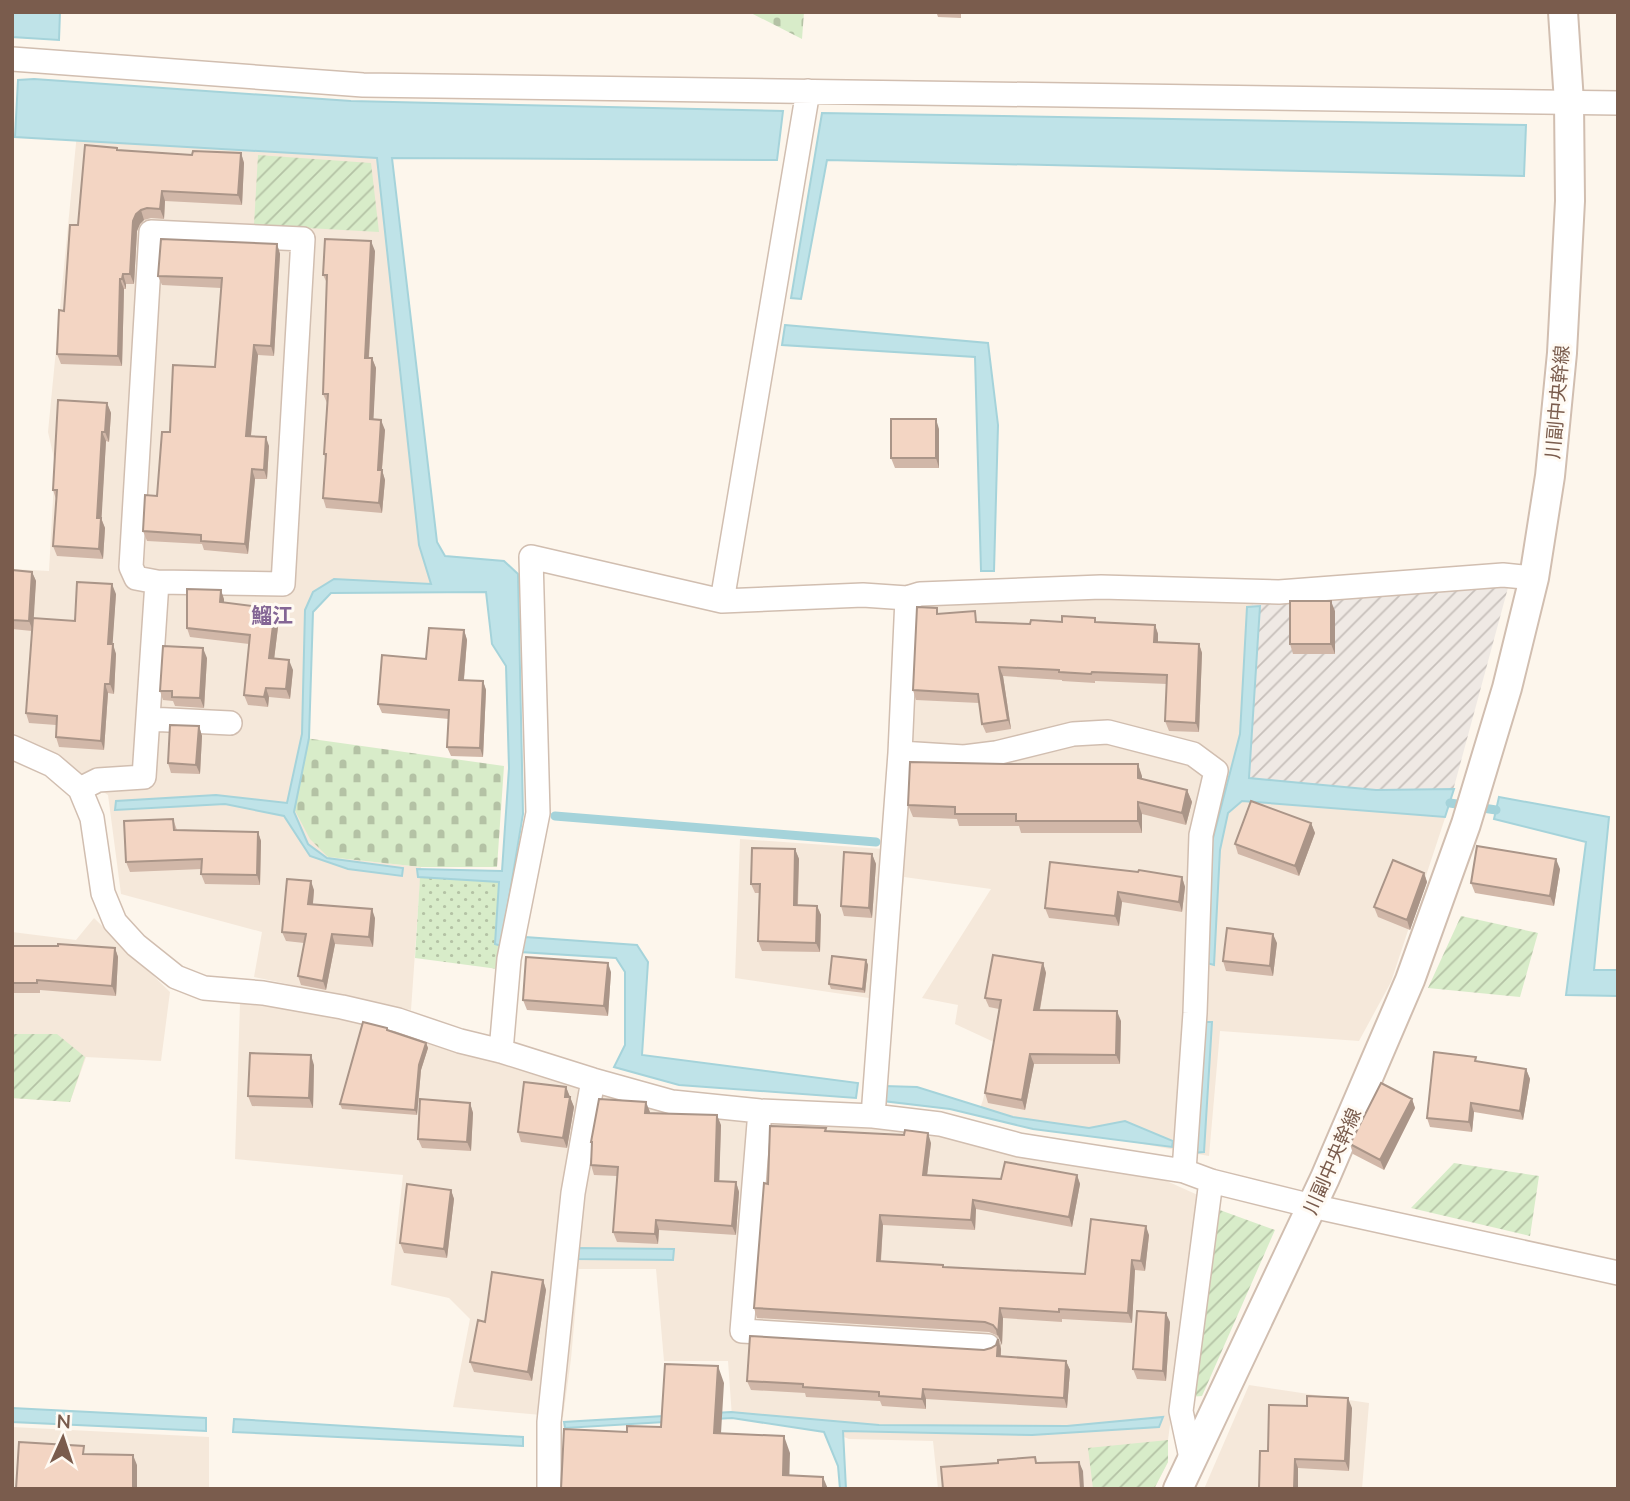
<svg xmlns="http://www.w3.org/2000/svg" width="1630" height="1501" font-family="Mulish,'Noto Sans JP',sans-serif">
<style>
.residential{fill:#f5e8da}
.industrial{fill:url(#industrial-furrows)}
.grass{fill:url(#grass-dots)}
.cemetery{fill:url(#cemetery-stones)}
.garden{fill:url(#garden-furrows)}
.water{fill:#bfe3e8;stroke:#a5d3da;stroke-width:2}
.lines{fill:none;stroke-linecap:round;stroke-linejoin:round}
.stream{stroke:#a5d3da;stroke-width:9}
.minor-casing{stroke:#d1beb0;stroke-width:26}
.tertiary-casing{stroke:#d1beb0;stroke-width:32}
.minor{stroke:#fff;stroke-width:23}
.tertiary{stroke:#fff;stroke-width:28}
.wall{fill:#d1b7a8}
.shaded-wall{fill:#aa9588}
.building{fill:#f3d5c3;stroke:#aa9588;stroke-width:2}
.labels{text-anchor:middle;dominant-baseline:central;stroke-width:6;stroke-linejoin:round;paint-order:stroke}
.street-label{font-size:19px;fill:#7a5c4d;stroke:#fffaf3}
.neighbourhood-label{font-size:21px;font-weight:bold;fill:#846695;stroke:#fffaf3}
</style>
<defs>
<pattern id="industrial-furrows" width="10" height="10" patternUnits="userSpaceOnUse" patternTransform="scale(1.75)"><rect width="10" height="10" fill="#efe9e4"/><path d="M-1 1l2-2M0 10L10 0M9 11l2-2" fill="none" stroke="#c7c0bb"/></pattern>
<pattern id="grass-dots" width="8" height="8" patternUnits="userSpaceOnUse" patternTransform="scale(1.75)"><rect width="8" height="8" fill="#d8ecc9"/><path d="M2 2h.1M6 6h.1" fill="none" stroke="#b4c2a5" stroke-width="1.8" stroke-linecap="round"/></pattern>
<pattern id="cemetery-stones" width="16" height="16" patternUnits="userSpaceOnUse" patternTransform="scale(1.75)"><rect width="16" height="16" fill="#d8ecc9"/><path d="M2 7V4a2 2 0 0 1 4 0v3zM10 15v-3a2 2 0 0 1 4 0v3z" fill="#b4c2a5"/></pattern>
<pattern id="garden-furrows" width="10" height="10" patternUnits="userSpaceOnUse" patternTransform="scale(1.75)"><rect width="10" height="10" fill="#d8ecc9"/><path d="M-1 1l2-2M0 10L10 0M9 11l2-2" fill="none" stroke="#b4c2a5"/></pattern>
</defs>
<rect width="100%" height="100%" fill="#fdf6ec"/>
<!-- residential -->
<path class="residential" d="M77,133L382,150L438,589H328L312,610L305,738L328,857L421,867L411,1010L254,977L262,932L121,894L108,795L12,732V569L49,571L55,463L48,432Z
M1106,593L1252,602L1243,787L1448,809L1391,982L1359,1041L1220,1031L1209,1156L978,1114L983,1100L996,1043L955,1024L958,1005L922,998L991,889L904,877L892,996L869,998L735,978L740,839L898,850L913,596Z
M94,918L170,992L161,1061L86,1057L70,1102L12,1098V932L76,940Z
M240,1003L363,1019L675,1110L930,1132L1160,1178L1200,1196L1168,1440V1462L1154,1489H938L933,1441L849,1439L819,1427L732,1417L728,1361H664L656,1269H579L571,1359L563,1417L453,1407L470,1319L449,1298L391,1285L403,1175L235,1159Z
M1249,1385L1369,1403L1362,1489H1204Z
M12,1427L209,1437V1489H12Z"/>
<!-- industrial -->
<path class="industrial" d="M1509,584L1448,809L1243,787L1252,602Z"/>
<!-- grass -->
<path class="grass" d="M420,877L499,882L495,943L501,946L498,969L415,958Z"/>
<!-- cemetery -->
<path class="cemetery" d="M749,12H804L802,39Z
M305,738L504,766L497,867H421L328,857L310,839L291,803Z"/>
<!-- garden -->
<path class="garden" d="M258,155L371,163L379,232L254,225Z
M1461,916L1538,933L1520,997L1428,988Z
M12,1034H57L85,1057L70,1102L12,1098Z
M1454,1163L1539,1176L1530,1236L1411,1208Z
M1217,1209L1275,1230L1202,1396L1189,1397Z
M1168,1440V1462L1154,1489H1093L1088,1448Z"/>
<!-- water -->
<path class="water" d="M12,12H60L59,40L12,37Z
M34,79L351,101L783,111L777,160L392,158L437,542L445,556L504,561L518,574L523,814L501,946L495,944L499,882L418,877L417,869L502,871L509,768L506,666L492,644L486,592L331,593L313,612L309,738L294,812L308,844L327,858L403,868L402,876L348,869L310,856L284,816L225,804L115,810L116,801L216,795L287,803L302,734L305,610L313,592L334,579L431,584L419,545L377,158L15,137L18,80Z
M822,113L1526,125L1524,176L827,160L801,299L791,298Z
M785,325L988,343L998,425L994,571H981L975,357L782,345Z
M1260,606L1249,778L1376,790L1454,789L1445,817L1242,801L1228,813L1220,850L1214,965L1203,962L1212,842L1240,734L1247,607Z
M1499,797L1609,817L1594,970H1618V996L1566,995L1586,842L1494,819Z
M525,937L637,945L648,962L642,1055L858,1083L856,1098L679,1085L614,1067L625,1045V972L616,958L520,952Z
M1203,1022H1212L1204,1152L1193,1153Z
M884,1086L917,1087L1013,1117L1089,1128L1125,1121L1173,1141L1172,1147L1033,1129L950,1109L883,1101Z
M576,1248L674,1249L673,1260L575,1259Z
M12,1408L206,1418V1431L12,1422Z
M731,1412L879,1425L1067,1426L1163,1417L1159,1427L1032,1435L843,1431L846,1489H840L838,1466L824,1432L732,1418L565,1428L564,1422Z
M234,1419L523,1437V1446L233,1432Z"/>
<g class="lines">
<!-- stream -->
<path class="stream" d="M1450,803L1496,810
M555,816L876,842"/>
<!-- minor casing -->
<g class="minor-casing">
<path id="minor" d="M12,59L363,85L1618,103
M808,91L722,601L863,595L907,598L900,753L873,1116
M907,598L920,594L1101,587L1279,592L1503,575L1534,578
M148,719L230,723
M12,747L52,765L80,789L92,818L103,893L115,922L136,945L176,977L204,988L263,993L342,1007L398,1020L460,1041L501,1051L593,1080L672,1102L760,1111L873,1116L940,1124L1019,1145L1184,1171L1211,1181L1312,1206L1618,1273
M900,753L964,757L996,753L1073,734L1108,732L1193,754L1216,771L1201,835L1195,1013L1184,1171
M80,789L98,780L144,777L157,582L136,578L131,567L151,232L303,239L283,584L157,582
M501,1051L509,959L538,813L531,557L722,601
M760,1111L742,1331L988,1346
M1191,1458L1181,1411L1211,1181
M549,1489V1422L573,1193L593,1080"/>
</g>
<!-- tertiary casing -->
<g class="tertiary-casing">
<path id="tertiary" d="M1178,1489L1325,1178L1410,980L1466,824L1507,688L1534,578L1550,476L1562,353L1570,201L1569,102L1563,12"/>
</g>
<!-- minor -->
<use href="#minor" class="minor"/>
<!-- tertiary -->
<use href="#tertiary" class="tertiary"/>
</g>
<!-- wall -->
<path class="wall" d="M912,12H961V18L938,17L937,14Z
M117,148L118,150L192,155L241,153L244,163L242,205L165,201L164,219L151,218L144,220L140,224L137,231L134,284H126V289H124L122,366L61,364L57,354L64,311Z
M277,244L280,254L274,356L258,355L251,436L269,446L267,479H255L248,554L204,550L202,544L147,541L143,531L157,496L170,432L215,367L221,288L162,285L158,276Z
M375,251L369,358H372L376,368L373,419L385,430L382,470L385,480L382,513L326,508L323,498L326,460L324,454L327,403L323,394L327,283L323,275Z
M107,403L111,413L109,442L106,441L101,518L105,528L103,559L57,556L53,546L56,499L53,490Z
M939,429V468H895L891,458Z
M12,570L32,572L36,581L33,618L75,621L116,594L112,644L116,654L114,694L108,693L104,750L59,747L56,737V725L29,723L26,713L32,631L12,629Z
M224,599V603L275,609L279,619L274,659L293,670L290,699L269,697L268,707L248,705L244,695L249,644L190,637L187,628Z
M1335,611V654H1293L1290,644Z
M939,614L979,622L1030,624L1062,622H1096L1155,625L1158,634V642L1199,644L1202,653L1199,732L1169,731L1165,721L1167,684L1095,681V683L1062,681V680L1003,676L1011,729L986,733L982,724L979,703L916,700L913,690Z
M464,630L467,640L464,680L483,681L486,690L483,757L451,756L447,747L449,719L382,713L378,704L426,659Z
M207,658L204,708L175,706L173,701L163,700L160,691Z
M199,726L202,736L200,774L171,773L168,763Z
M1005,764H1138L1142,779L1187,790L1192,802L1186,825L1142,814V833H1021L1019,826H959L957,819L913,817L908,805Z
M173,819L177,830L258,832L261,841L260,885L205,884L201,874L202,869L130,872L126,862Z
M1311,823L1315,833L1299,876L1238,854L1235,844Z
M795,849L799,859L798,905L817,906L821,915L820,952L762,951L758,941L759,893H755L751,884Z
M872,854L876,864L872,918L844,916L841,906Z
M1560,869L1554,906L1475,893L1471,883Z
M1424,873L1427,882L1410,930L1378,917L1374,907Z
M1182,877L1185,887L1182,912L1122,902L1119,926L1049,918L1045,908Z
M314,890L313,904L375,918L373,947L335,944L326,990L301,985L298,976L304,943L286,941L282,932Z
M1277,943L1273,976L1226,971L1223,961Z
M12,946L115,948L118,957L116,996L40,990V993H12Z
M866,960L868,965L865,993L831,989L829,984Z
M1043,963L1046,973L1040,1010L1121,1021L1120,1064H1034L1025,1110L988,1103L985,1093L999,1009L989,1007L985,998Z
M611,972L608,1016L527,1010L523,1000Z
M387,1028L389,1031L426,1043L428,1048L421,1070L417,1115L342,1109L340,1104Z
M1477,1061L1526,1069L1530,1079L1523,1120L1474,1112L1472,1132L1430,1127L1427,1118Z
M314,1065L313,1108L252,1106L248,1096Z
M566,1087L574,1107L567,1148L521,1142L518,1132Z
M1412,1099L1415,1108L1384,1170L1353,1154L1350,1144Z
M470,1103L473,1113L471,1151L422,1148L418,1139Z
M650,1112V1113L721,1125L719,1181L736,1182L739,1192L736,1235L659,1230L658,1244L617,1242L613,1232L617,1176L594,1175L591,1165L592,1145L591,1142Z
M826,1128L827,1131L931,1143L927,1175L1001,1179L1077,1175L1080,1184L1072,1227L976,1209L975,1230L883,1225L881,1261L943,1265L944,1267L1085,1274L1149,1235L1145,1271L1135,1270L1132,1323L1062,1319V1322L1003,1318L1002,1345L999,1338L996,1335L989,1332L757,1318L754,1308L768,1184Z
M451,1190L454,1199L447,1258L404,1253L400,1243Z
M543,1280L546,1290L532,1381L474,1372L470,1362L485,1322Z
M1170,1322L1166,1381L1137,1379L1133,1369Z
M998,1339L1001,1349V1357L1066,1361L1070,1370L1067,1408L926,1399V1409L882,1406L880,1401L806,1397L805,1393L751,1390L747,1381L984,1350L991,1348L996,1345Z
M1352,1408L1349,1471L1298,1468L1268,1451Z"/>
<!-- shaded-wall -->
<path class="shaded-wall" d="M241,153L244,163L242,205L238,195Z
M162,191L165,201L164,219L160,209Z
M141,210L144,220L140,224L137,231L134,284L130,274L133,221L136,214Z
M371,241L375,251L368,368L365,358Z
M277,244L280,254L274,356L271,346Z
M123,274L126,284V289L122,279Z
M120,279L124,289L122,366L118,356Z
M254,345L258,355L250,445L246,436Z
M372,358L376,368L373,429L370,419Z
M107,403L111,413L109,442L105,432Z
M936,419L939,429V468L936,458Z
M381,420L385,430L381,479L378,470Z
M102,432L106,441L101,528L97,518Z
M266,437L269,446L267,479L264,470Z
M252,469L255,479L248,554L245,544Z
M382,470L385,480L382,513L379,503Z
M101,518L105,528L103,559L99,549Z
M32,572L36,581L33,631L29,621Z
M112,584L116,594L112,653L108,644Z
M221,590L224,599V612L220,602Z
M1331,601L1335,611V654L1331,644Z
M275,609L279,619L273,668L269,658Z
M1155,625L1158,634V652L1154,642Z
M464,630L467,640L463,689L459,680Z
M113,644L116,654L114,694L110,684Z
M1199,644L1202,653L1199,732L1196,723Z
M203,648L207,658L204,708L200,698Z
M289,660L293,670L290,699L286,689Z
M999,667L1003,676L1011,729L1008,720Z
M483,681L486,690L483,757L480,748Z
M105,684L108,693L104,750L101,741Z
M266,688L269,697L268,707L264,697Z
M199,726L202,736L200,774L196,765Z
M1138,764L1142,776V790L1138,778Z
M1187,790L1192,802L1186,825L1182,813Z
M1138,802L1142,814V833L1138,821Z
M1311,823L1315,833L1299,876L1295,866Z
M258,832L261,841L260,885L257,875Z
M795,849L799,859L797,915L794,905Z
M872,854L876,864L872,918L869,908Z
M1556,859L1560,869L1554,906L1550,896Z
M1424,873L1427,882L1410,930L1407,920Z
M1182,877L1185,887L1182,912L1179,902Z
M311,881L314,890L312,913L308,904Z
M1118,892L1122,902L1119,926L1115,916Z
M817,906L821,915L820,952L816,943Z
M372,909L375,918L373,947L369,937Z
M332,934L335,944L326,990L323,981Z
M1273,934L1277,943L1273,976L1270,966Z
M115,948L118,957L116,996L112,986Z
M866,960L868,965L865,993L863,989Z
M608,963L611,972L608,1016L604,1006Z
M1043,963L1046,973L1038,1019L1034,1010Z
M1117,1011L1121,1021L1120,1064L1116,1055Z
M426,1043L428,1048L421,1070L417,1115L415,1110L419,1065Z
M1030,1054L1034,1064L1025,1110L1022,1100Z
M311,1055L314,1065L313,1108L309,1098Z
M1526,1069L1530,1079L1523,1120L1520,1111Z
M566,1087L570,1097H565Z
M570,1097L574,1107L567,1148L563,1138Z
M1412,1099L1415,1108L1384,1170L1380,1160Z
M646,1102L650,1112L649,1123L645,1113Z
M470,1103L473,1113L471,1151L467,1142Z
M1471,1103L1474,1112L1472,1132L1469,1122Z
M717,1115L721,1125L719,1191L715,1181Z
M928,1133L931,1143L926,1184L923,1175Z
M1077,1175L1080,1184L1072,1227L1069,1217Z
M736,1182L739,1192L736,1235L732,1226Z
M451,1190L454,1199L447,1258L444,1249Z
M973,1200L976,1209L975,1230L971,1220Z
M880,1215L883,1225L880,1270L877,1261Z
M656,1220L659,1230L658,1244L655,1234Z
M1146,1226L1149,1235L1145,1271L1141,1261Z
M1132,1260L1135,1270L1132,1323L1128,1313Z
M543,1280L546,1290L532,1381L528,1372Z
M1000,1308L1003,1318L1002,1345L998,1335Z
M1166,1313L1170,1322L1166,1381L1163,1371Z
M998,1339L1001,1349L1000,1366L997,1356Z
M1066,1361L1070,1370L1067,1408L1064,1398Z
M718,1366L724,1383L720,1450L714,1433Z
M923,1389L926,1399V1409L922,1399Z
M1348,1398L1352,1408L1349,1471L1345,1461Z
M784,1436L790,1453L789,1489L783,1475Z
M133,1455L137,1465V1489H133Z
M1295,1459L1298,1468V1489H1294Z
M1079,1462L1083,1471L1084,1489H1081Z
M823,1477L828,1489H823Z"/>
<!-- building -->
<path class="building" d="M85,145L117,148V150L192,155L193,151L241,153L238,195L162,191L160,209L147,208L141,210L136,214L133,221L130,274H123L122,279H120L118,356L57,354L59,310L64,311L70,225H78Z
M161,239L277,244L271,346L254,345L246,436L266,437L264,470L252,469L245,544L201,541V535L143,531L145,495L157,496L162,432H170L173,365L215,367L222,278L158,276Z
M325,239L371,241L365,358H372L370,419L381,420L378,470H382L379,503L323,498L326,454H324L328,394H323L327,275H323Z
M58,400L107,403L105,432H102L97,518H101L99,549L53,546L57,490H53Z
M891,419H936V458H891Z
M12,570L32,572L29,621L12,620Z
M77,582L112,584L108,644H113L110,684H105L101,741L56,737L57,716L26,713L33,618L75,621Z
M187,589L221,590L220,602L275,609L269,658L289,660L286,689L266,688L264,697L244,695L250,635L187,628Z
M1290,601H1331V644H1290Z
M917,607L937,608V614L975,611L976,622L1030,624L1031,620L1062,622V616L1095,618V622L1155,625L1154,642L1199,644L1196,723L1165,721L1167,675L1092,672L1091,674L1059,672V670L999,667L1008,720L982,724L978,694L913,690Z
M429,628L464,630L459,680L483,681L480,748L447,747L449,710L378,704L382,655L426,659Z
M163,646L203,648L200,698L172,697V691H160Z
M170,725L199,726L196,765L168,763Z
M910,762L1005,764H1138V778L1187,790L1182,813L1138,802V821H1016V814H955V807L908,805Z
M1251,801L1311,823L1295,866L1235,844Z
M173,819L174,830L258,832L257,875L201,874L202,859L126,862L124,821Z
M1477,846L1556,859L1550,896L1471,883Z
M752,848L795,849L794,905L817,906L816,943L758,941L760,884H751Z
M844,852L872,854L869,908L841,906Z
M1393,860L1424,873L1407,920L1374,907Z
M1050,862L1138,872L1139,870L1182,877L1179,902L1118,892L1115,916L1045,908Z
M287,879L311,881L308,904L372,909L369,937L332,934L323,981L298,976L306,934L282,932Z
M1227,928L1273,934L1270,966L1223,961Z
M58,944L115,948L112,986L37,980V983H12V946H58Z
M993,955L1043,963L1034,1010L1117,1011L1116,1055L1030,1054L1022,1100L985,1093L1001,1000L985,998Z
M832,956L866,960L863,989L829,984Z
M526,957L608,963L604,1006L523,1000Z
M363,1022L387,1028V1030L426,1043L419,1065L415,1110L340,1104Z
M1434,1052L1476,1057L1475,1061L1526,1069L1520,1111L1471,1103L1469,1122L1427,1118Z
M250,1053L311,1055L309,1098L248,1096Z
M524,1082L566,1087L565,1097H570L563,1138L518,1132Z
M1381,1083L1412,1099L1380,1160L1350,1144Z
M420,1099L470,1103L467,1142L418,1139Z
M599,1099L646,1102L645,1113L717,1115L715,1181L736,1182L732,1226L656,1220L655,1234L613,1232L618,1167L591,1165L592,1142H591Z
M770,1126L826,1128L825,1131L904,1135L905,1130L928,1133L923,1175L1001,1179L1005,1162L1077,1175L1069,1217L973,1200L971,1220L880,1215L877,1261L943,1265V1267L1085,1274L1091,1219L1146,1226L1141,1261L1132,1260L1128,1313L1059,1309V1312L1000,1308L998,1335L997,1330L993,1325L985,1322L754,1308L764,1183L768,1184Z
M407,1184L451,1190L444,1249L400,1243Z
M492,1272L543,1280L528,1372L470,1362L478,1320L485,1322Z
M1137,1311L1166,1313L1163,1371L1133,1369Z
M750,1336L984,1350L991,1348L996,1345L998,1339L997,1356L1066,1361L1064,1398L923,1389L922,1399L879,1396V1392L803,1387V1384L747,1381Z
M665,1364L718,1366L714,1433L784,1436L783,1475L823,1477V1489H561L564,1429L627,1432V1426L661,1427Z
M1307,1396L1348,1398L1345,1461L1295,1459L1294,1489H1259L1260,1451H1268L1269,1405L1307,1406Z
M19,1442L84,1446L83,1454L133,1455V1489H16Z
M1035,1457L1036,1463L1079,1462L1081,1489H943L941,1467L998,1463V1460Z"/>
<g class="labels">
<!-- street labels -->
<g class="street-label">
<text transform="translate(1557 402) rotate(-85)">川副中央幹線</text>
<text transform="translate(1332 1161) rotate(-66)">川副中央幹線</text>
</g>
<!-- neighbourhood labels -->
<g class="neighbourhood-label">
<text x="272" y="615">鰡江</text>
</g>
</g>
<!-- border -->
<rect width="1630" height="1501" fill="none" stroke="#7a5c4d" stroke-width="28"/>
<!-- north arrow -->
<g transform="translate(63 1438) rotate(3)" stroke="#fffaf3" stroke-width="5" paint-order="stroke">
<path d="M0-5L12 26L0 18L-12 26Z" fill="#7a5c4d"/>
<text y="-10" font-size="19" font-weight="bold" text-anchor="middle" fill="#7a5c4d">N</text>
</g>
</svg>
